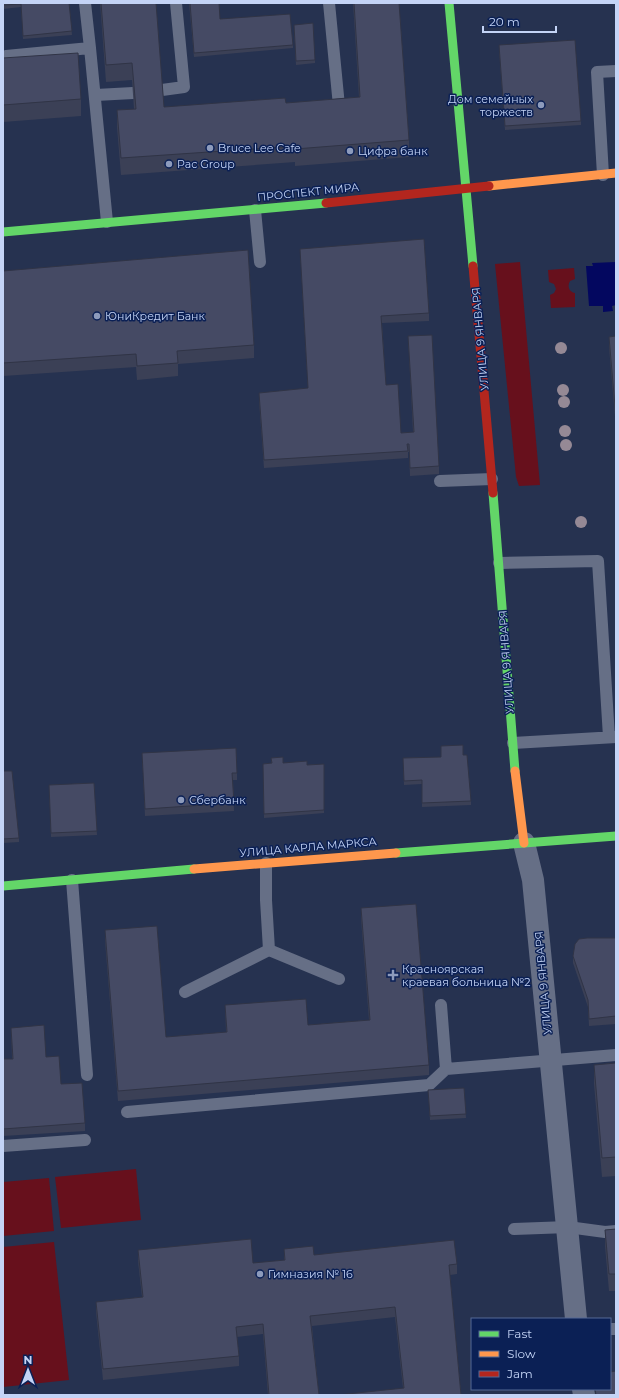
<svg xmlns="http://www.w3.org/2000/svg" width="619" height="1398" font-family="Montserrat,sans-serif">
<style>
.green{fill:#67101c}
.water{fill:#03075f}
.lines{fill:none;stroke-linecap:round;stroke-linejoin:round}
.lane{stroke:#666f86;stroke-width:12}
.street{stroke:#666f86;stroke-width:22}
.fast{stroke:#63d668;stroke-width:9}
.slow{stroke:#ff974d;stroke-width:9}
.jam{stroke:#b3261e;stroke-width:9}
.tree{fill:#958995}
.wall{fill:#3b4056}
.building{fill:#454a64;stroke:#303446}
.poi-dot{fill:#8d9bbc;stroke:#0b2055;stroke-width:1.5}
.labels{text-anchor:middle;dominant-baseline:central;stroke-width:3;stroke-linejoin:round;paint-order:stroke}
.poi-label{font-size:11px;fill:#c4d4f6;stroke:#0b2055;text-anchor:start}
.street-label{font-size:11px;fill:#c4d4f6;stroke:#0b2055}
</style>
<rect width="100%" height="100%" fill="#263250"/>
<!-- green -->
<path class="green" d="M520,262L540,485L519,486L516,477L495,264Z
M574,268L575,279L570,281C567,286 569,292 575,293V307L551,308L550,295L554,293L556,289L554,284L549,282L548,270Z
M136,1169L141,1220L61,1228L55,1177Z
M49,1178L54,1231L3,1236V1182Z
M54,1242L69,1380L3,1387V1247Z"/>
<!-- water -->
<path class="water" d="M616,262V305L612,306L613,311L603,312V306H589L586,266H593L592,263Z"/>
<g class="lines">
<!-- lane -->
<path class="lane" d="M85,3L90,48
M329,3L339,106
M6,56L90,48L107,222
M162,90L184,87L176,3
M96,95L133,93
M603,175L597,72L616,71
M255,210L260,262
M440,481L492,479
M499,563L598,561L609,737
M513,743L616,737
M266,863V900L269,950L339,979
M72,880L87,1075
M185,992L269,950
M446,1069L616,1055
M127,1112L429,1085L446,1069L441,1005
M3,1146L85,1140
M514,1229L568,1227L605,1232L616,1231
M610,1329H616"/>
<!-- street -->
<path class="street" d="M524,843L533,880L576,1319
M583,1389L584,1395"/>
<!-- fast -->
<path class="fast" d="M449,3L473,266
M3,232L326,203
M493,493L515,771
M396,853L616,836
M3,886L194,869"/>
<!-- slow -->
<path class="slow" d="M489,186L616,173
M515,771L524,843
M194,869L396,853"/>
<!-- jam -->
<path class="jam" d="M326,203L489,186
M473,266L493,493"/>
</g>
<!-- trees -->
<g class="tree">
<circle cx="561" cy="348" r="6"/>
<circle cx="563" cy="390" r="6"/>
<circle cx="564" cy="402" r="6"/>
<circle cx="565" cy="431" r="6"/>
<circle cx="566" cy="445" r="6"/>
<circle cx="581" cy="522" r="6"/>
</g>
<!-- wall -->
<path class="wall" d="M3,3H69L72,35L23,39L21,7L3,9Z
M100,3H156L164,107L286,103L359,97L353,3H399L409,140V157L295,166V162L121,175L117,127V110L134,109L132,80L106,82Z
M189,3H219L220,19L293,45V48L194,57Z
M294,28L315,60V63L296,65Z
M499,49L581,121V125L505,130Z
M3,58L81,99V116L3,122Z
M300,249L429,313V321L382,323L386,385L401,433L413,432L408,336L439,466V474L410,476L409,452H408V458L264,468L259,401V393L308,388Z
M3,271L254,345V358L178,364V376L137,380L136,367L3,376Z
M616,336V428L609,347V337Z
M142,753L237,773V780H233L234,811L145,816Z
M463,755L471,801V805L422,807V784L404,785L403,758L441,757Z
M271,758L283,763L307,765L324,764V813L264,818L263,764L271,763Z
M3,771L19,838V842L3,843Z
M94,783L97,835L51,837L49,785Z
M361,908L429,1065V1075L118,1101L105,941V930L166,1037L226,1032L225,1005L308,1025L369,1020L361,919Z
M616,938V1024L589,1026L588,1007L573,963V956Z
M11,1028L46,1057L61,1084L85,1123V1131L3,1136V1059H12Z
M616,1063V1176L602,1177L594,1084V1065Z
M464,1088L466,1118L430,1120L428,1090Z
M616,1229V1291H609L605,1246V1230Z
M284,1249L314,1255L457,1264V1274L450,1275L461,1395L403,1388L395,1317L312,1326L319,1395H268L263,1334L237,1337L239,1356V1366L103,1380L96,1312V1302L142,1297L138,1261V1250L253,1263L284,1260Z"/>
<!-- building -->
<path class="building" d="M3,3H69L72,31L23,36L21,4L3,5Z
M101,3H156L164,107L285,98L286,103L360,97L354,3H399L409,140L295,149L297,146L121,158L117,110L136,109L132,63L106,65Z
M190,3H219L220,19L290,14L293,45L194,53Z
M313,23L315,60L296,61L294,25Z
M575,40L581,121L505,126L499,45Z
M78,53L81,99L3,105V58Z
M424,239L429,313L381,316L386,385L398,384L401,433L414,432L408,336L432,335L439,466L410,468L409,444H407L408,451L264,460L259,393L308,388L300,249Z
M248,250L254,345L177,351L178,363L137,366L136,354L3,363V271Z
M616,336V418L609,337Z
M463,745V755H467L471,801L422,803V780L404,781L403,758L441,757V746Z
M236,748L237,773H232L234,803L145,809L142,753Z
M283,757V763L307,761V765L324,764V810L264,814L263,764L272,763L271,758Z
M3,771H12L19,838L3,839Z
M94,783L97,831L51,833L49,785Z
M416,904L429,1065L118,1091L105,930L157,926L166,1037L227,1032L225,1005L306,999L308,1025L370,1020L361,908Z
M587,938H616V1016L589,1019L588,1000L573,956L575,944L579,939Z
M44,1025L46,1057L59,1056L61,1084L82,1083L85,1123L3,1129V1059H13L11,1028Z
M616,1063V1157L602,1158L594,1065Z
M464,1088L466,1114L430,1116L428,1090Z
M616,1229V1274H609L605,1230Z
M251,1239L253,1263L285,1260L284,1249L313,1246L314,1255L454,1240L457,1264L449,1265L461,1395H338L404,1388L395,1307L310,1316L319,1395H269L263,1324L236,1327L239,1356L103,1369L96,1302L143,1297L138,1250Z
M616,1371V1395H596L595,1389H610V1372Z"/>
<!-- markers -->
<g class="poi-dot">
<circle cx="541" cy="105" r="4"/>
<circle cx="210" cy="148" r="4"/>
<circle cx="350" cy="151" r="4"/>
<circle cx="169" cy="164" r="4"/>
<circle cx="97" cy="316" r="4"/>
<circle cx="181" cy="800" r="4"/>
<path d="M391 969h4v4h4v4h-4v4h-4v-4h-4v-4h4z"/>
<circle cx="260" cy="1274" r="4"/>
</g>
<g class="labels">
<!-- poi labels -->
<g class="poi-label">
<text x="533" y="99" text-anchor="end">Дом семейных<tspan x="533" dy="13">торжеств</tspan></text>
<text x="218" y="148">Bruce Lee Cafe</text>
<text x="358" y="151">Цифра банк</text>
<text x="177" y="164">Pac Group</text>
<text x="105" y="316">ЮниКредит Банк</text>
<text x="189" y="800">Сбербанк</text>
<text x="402" y="969">Красноярская<tspan x="402" dy="13">краевая больница №2</tspan></text>
<text x="268" y="1274">Гимназия № 16</text>
</g>
<!-- street labels -->
<g class="street-label">
<text transform="translate(308 192) rotate(-6)">ПРОСПЕКТ МИРА</text>
<text transform="translate(480 339) rotate(-95)">УЛИЦА 9 ЯНВАРЯ</text>
<text transform="translate(506 662) rotate(-94)">УЛИЦА 9 ЯНВАРЯ</text>
<text transform="translate(308 847) rotate(-5)">УЛИЦА КАРЛА МАРКСА</text>
<text transform="translate(543 983) rotate(-95)">УЛИЦА 9 ЯНВАРЯ</text>
</g>
</g>
<!-- border -->
<rect width="619" height="1398" fill="none" stroke="#c4d4f6" stroke-width="8"/>
<!-- legend -->
<rect x="471" y="1318" width="140" height="72" fill="#0b2055" stroke="#556895"/>
<rect x="479" y="1331" width="20" height="6" fill="#63d668" stroke="#556895"/>
<text x="507" y="1338" font-size="12" fill="#c4d4f6">Fast</text>
<rect x="479" y="1351" width="20" height="6" fill="#ff974d" stroke="#556895"/>
<text x="507" y="1358" font-size="12" fill="#c4d4f6">Slow</text>
<rect x="479" y="1371" width="20" height="6" fill="#b3261e" stroke="#556895"/>
<text x="507" y="1378" font-size="12" fill="#c4d4f6">Jam</text>
<!-- north arrow -->
<g transform="translate(28 1370)" stroke="#0b2055" stroke-width="3" paint-order="stroke">
<path d="M0-3L7 15L0 10L-7 15Z" fill="#c4d4f6"/>
<text y="-6" font-size="11" font-weight="bold" text-anchor="middle" fill="#c4d4f6">N</text>
</g>
<!-- scale -->
<path d="M483 26v6h73v-6" fill="none" stroke="#c4d4f6" stroke-width="2"/>
<text x="489" y="26" font-size="12" fill="#c4d4f6" stroke="#0b2055" stroke-width="3" paint-order="stroke">20 m</text>
</svg>
